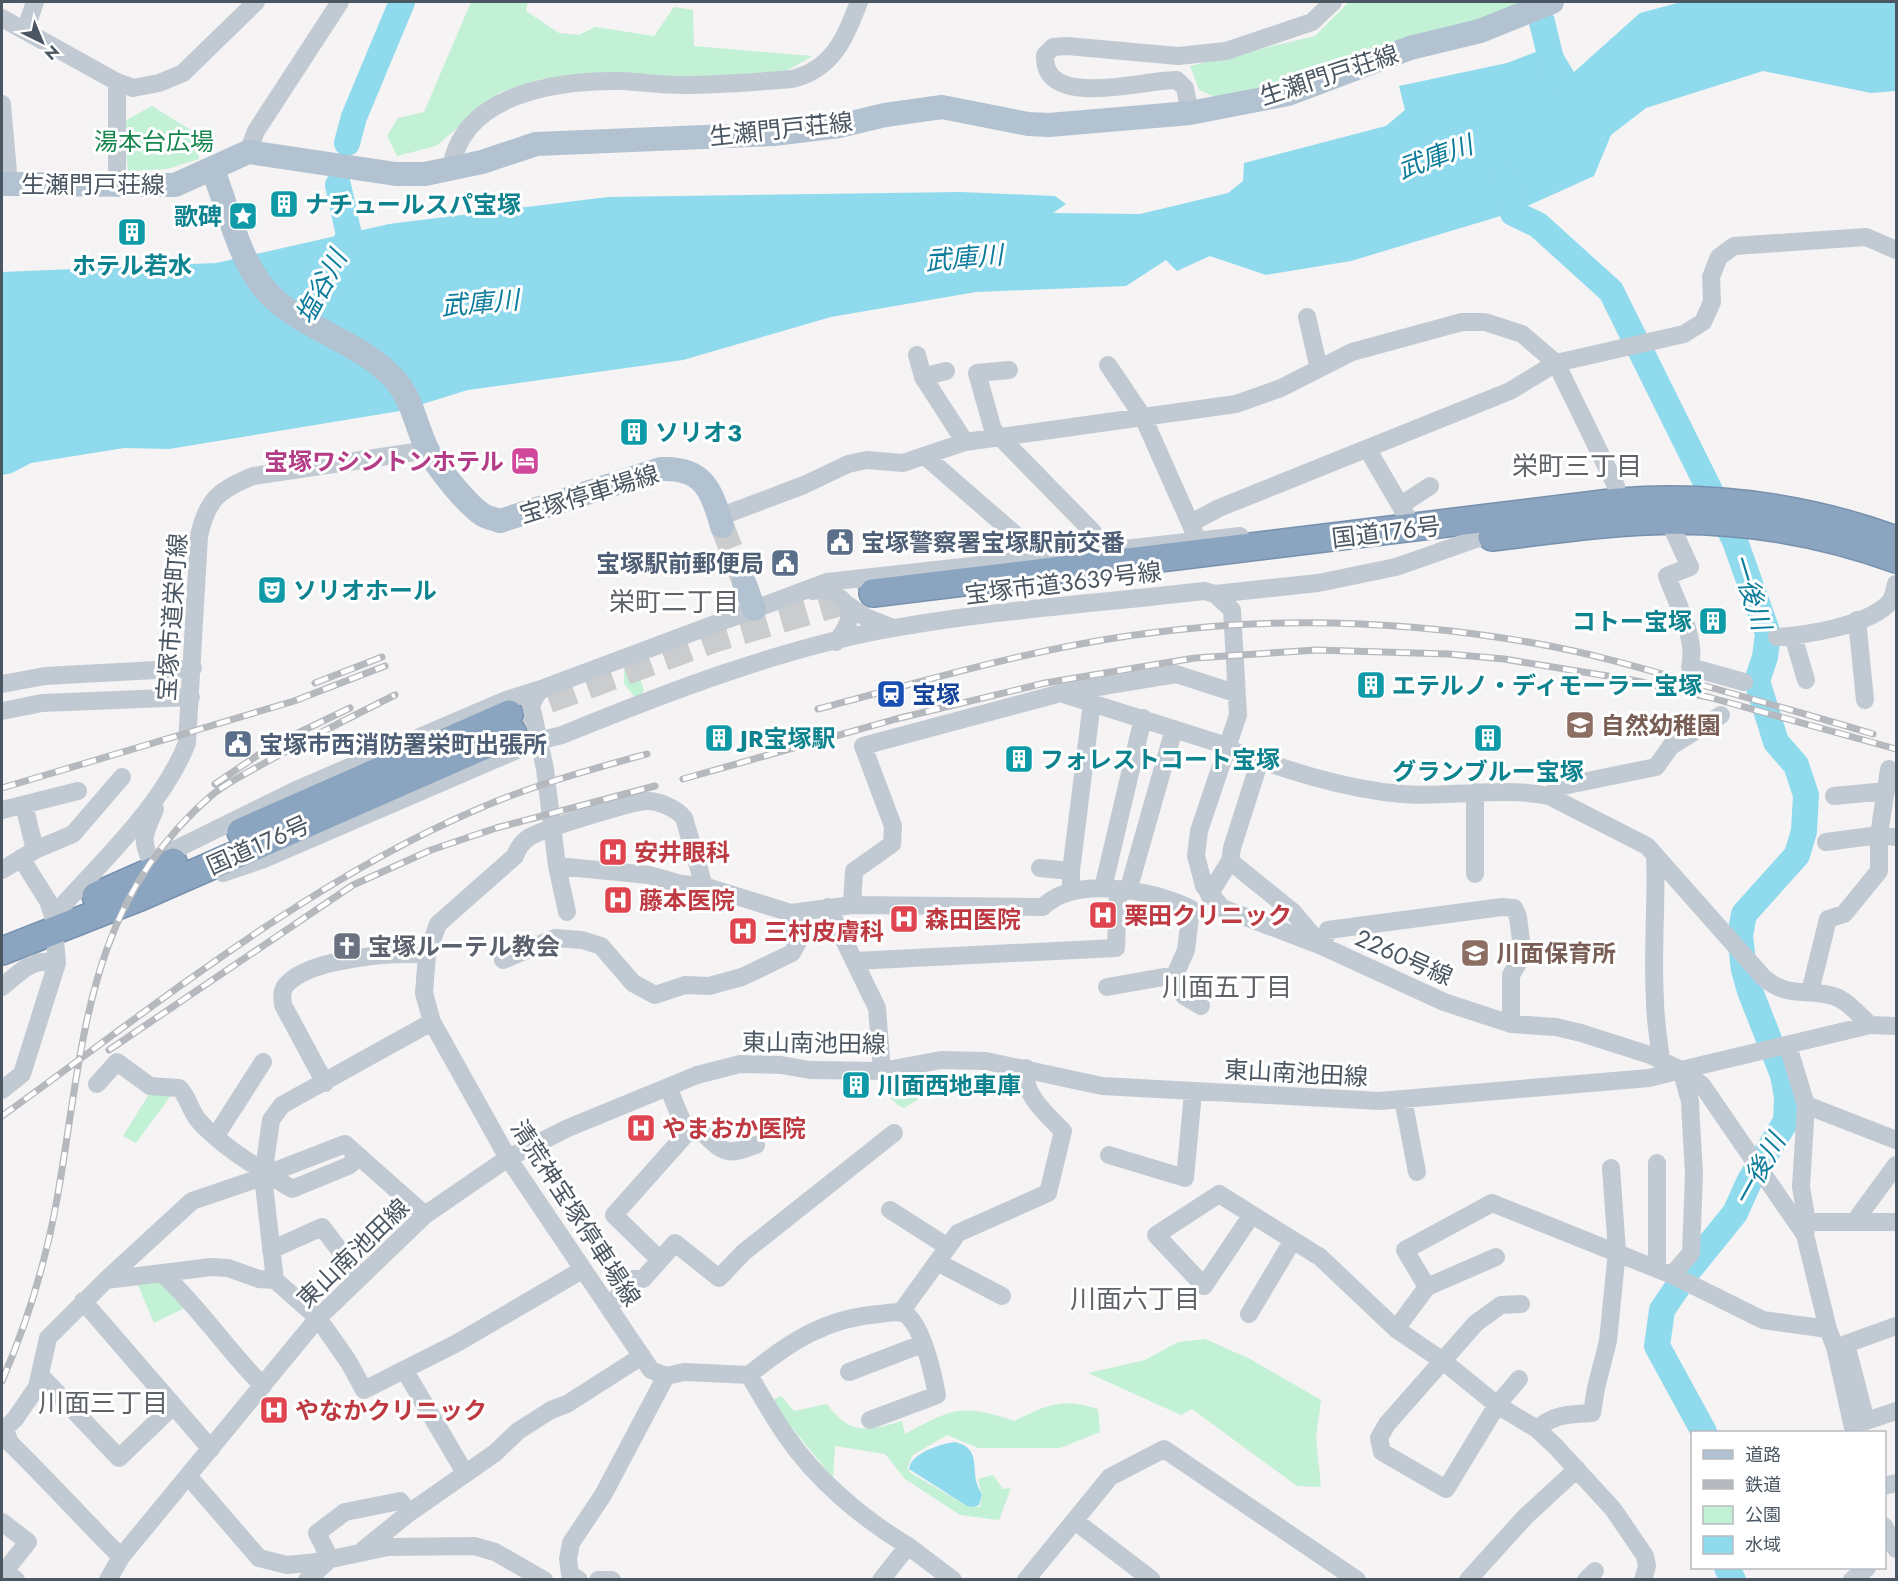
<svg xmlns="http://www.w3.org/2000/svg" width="1898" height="1581" font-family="Jost,'Noto Sans JP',sans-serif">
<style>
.green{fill:#c3f1d5}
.water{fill:#90daee}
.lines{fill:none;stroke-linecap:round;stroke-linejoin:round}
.river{stroke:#90daee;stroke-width:26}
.major-tunnel{stroke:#caccce;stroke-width:24;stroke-dasharray:24 12;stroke-linecap:butt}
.highway-tunnel{stroke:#caccce;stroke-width:27;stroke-dasharray:27 14;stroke-linecap:butt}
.highway-casing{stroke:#7690ad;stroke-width:30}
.minor{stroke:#c1cad2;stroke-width:18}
.major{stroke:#b3c2d1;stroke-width:24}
.highway{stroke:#8ba5c1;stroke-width:27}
.rail-casing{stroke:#b5b8bd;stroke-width:7}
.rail{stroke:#fff;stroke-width:4.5;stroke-dasharray:14;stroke-linecap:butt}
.labels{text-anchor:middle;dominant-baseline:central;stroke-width:6;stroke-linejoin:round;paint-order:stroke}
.street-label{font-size:24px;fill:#4a5661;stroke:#fff}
.park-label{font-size:24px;fill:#17864f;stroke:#fff}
.culture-label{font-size:24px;font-weight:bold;fill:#0d838f;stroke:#fff;text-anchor:start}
.hotel-label{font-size:24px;font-weight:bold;fill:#b23c85;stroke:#fff;text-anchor:end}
.service-label{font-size:24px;font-weight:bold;fill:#4e5e75;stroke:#fff;text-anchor:start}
.transit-label{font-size:24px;font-weight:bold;fill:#164399;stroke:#fff;text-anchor:start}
.education-label{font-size:24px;font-weight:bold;fill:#785e54;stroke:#fff;text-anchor:start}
.health-label{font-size:24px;font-weight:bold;fill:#be3a42;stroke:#fff;text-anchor:start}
.worship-label{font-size:24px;font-weight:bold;fill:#5b616d;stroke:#fff;text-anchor:start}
.water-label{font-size:26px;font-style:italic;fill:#0c7c9b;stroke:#fff}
.neighbourhood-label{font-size:26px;fill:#5f6368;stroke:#fff}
</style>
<rect width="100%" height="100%" fill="#f5f3f3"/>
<!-- green -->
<path class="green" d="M471,2H528L526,11L559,33L579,35L595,27L654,36L674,7L693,10L694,46L813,56L782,73L698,77L597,74L542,79L500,92L436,146L397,156L387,136L398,118L424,112Z
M1349,2H1520L1475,22L1372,49L1313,76L1215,97L1199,90L1190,66L1315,36Z
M152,106L194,132L199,159L167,169L128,171L123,122Z
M633,664L644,689L641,695L635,697L624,684V670Z
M914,1069L929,1093L904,1108C890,1102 884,1089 879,1076Z
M151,1091L172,1094L136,1143L123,1136Z
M161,1279L189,1306L154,1323L137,1283Z
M1205,1339L1250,1359L1321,1400L1316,1438L1321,1487L1297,1486L1192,1409L1181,1415L1088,1373L1145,1360L1178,1342Z
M781,1396L794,1411L827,1404C850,1436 868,1431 902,1421L905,1434C952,1409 962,1403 1014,1421C1047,1405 1062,1397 1098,1409L1100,1432L1060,1448H978L947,1435L913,1455L907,1468L911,1473L967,1506L980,1507L982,1495L978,1479L993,1475L1003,1489L1011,1488L999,1520L960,1515L905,1479L885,1454L835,1446L833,1478L770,1401Z"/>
<!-- water -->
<path class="water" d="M1681,2H1896V91L1871,93L1763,71L1646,108L1611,135L1594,176L1514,212L1351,261L1266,275L1210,256L1177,271L1166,260L1126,286L976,292L831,317L683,360L468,390L400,411L169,449L124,448L31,463L12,473L2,475V272L216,263L389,224L608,197L961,192L1055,196L1066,204L1053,213L1140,214L1228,193L1243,181L1244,163L1386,126L1405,110L1399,86L1507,63L1557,44L1574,72L1640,13Z
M955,1442C978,1448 973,1461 976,1481C977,1486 980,1490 982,1495L979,1505L974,1507L967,1506L909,1469C911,1453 940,1444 955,1442Z"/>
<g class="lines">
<!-- river -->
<path class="river" d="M1542,22L1556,80
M347,143L354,117L402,2
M1507,178L1513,213L1538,225L1611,291L1735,541L1768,634L1765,657L1757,681L1776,742L1796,765L1806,795L1804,831L1797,855L1744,914L1740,936L1744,970L1750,991L1783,1075L1787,1097L1786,1121L1749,1182L1735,1213L1689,1270L1662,1310L1657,1346L1704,1432
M335,265L349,235L338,185
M1727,1568L1733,1580"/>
<!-- major-tunnel -->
<path class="major-tunnel" d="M722,526L744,582"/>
<!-- highway-tunnel -->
<path class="highway-tunnel" d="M510,714L714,639L873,593"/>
<!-- highway casing -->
<g class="highway-casing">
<path id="highway" d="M1492,537C1543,531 1595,523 1646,521C1732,517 1816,530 1896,559
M873,593L1619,502C1715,495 1806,507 1896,540
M241,832L509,714
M96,896L173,862
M2,951L140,897L513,733"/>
</g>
<!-- minor -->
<path class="minor" d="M2,18L117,82L133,88L159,83L183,73L256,2
M25,31L35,2
M117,82V186
M2,104L9,184
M1190,113L1185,88L1177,80C1145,79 1042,111 1045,55L1053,47L1067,46L1178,56L1226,51L1312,22L1333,2
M248,152L256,131L340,2
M451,169C462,93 558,80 622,81C642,82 662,85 682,85C718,85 756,82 792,79C833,69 845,38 859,2
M1307,317L1319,369
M917,355L923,377L965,442
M1108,365L1143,417L1195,534
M1009,370L977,373L993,430L1093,532L1097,551
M923,377L946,371
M1368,450L1414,529
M925,456L1041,557
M1401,505L1430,486
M719,517L804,485L848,464L867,460L903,463L965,442L1236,404L1281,388L1352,352L1462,322H1485L1522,334L1556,363L1616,486L1620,512
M1669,521L1690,567L1667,576C1677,604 1697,638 1690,667L1744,682
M1191,523L1219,508L1510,391L1556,363L1684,334L1703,322L1712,302L1711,277L1719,257L1734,246L1866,237L1896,250
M813,591C824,589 831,591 840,598C857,612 848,627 836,642
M1215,594L1318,583L1396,567L1476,539
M848,605L865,617L893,628
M1232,610L1238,715L1199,831L1196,856L1204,886L1222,908L1322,946L1444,1002L1511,1024L1556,1027L1581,1033L1650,1055L1681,1070L1870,1025L1896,1026
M1857,620L1865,700
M1793,636L1806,680
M1777,637C1807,635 1864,626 1887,605C1894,599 1894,592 1896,584
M2,684L45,676L193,668
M544,688L537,694L531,705L545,769L557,866L649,875L681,884L704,886
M1066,695L1221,744L1228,749C1284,769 1342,789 1402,794C1451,798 1501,786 1549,796
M2,711L42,703L191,697
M1721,715L1671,746L1656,767L1558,787L1549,796L1647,846L1763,977C1788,999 1805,988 1833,996C1847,1000 1859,1015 1870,1025
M1834,796L1886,791
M24,805L35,850
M2,810L78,791
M1826,842L1879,835L1896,837
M1655,855C1657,904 1652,952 1655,1000C1655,1020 1659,1041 1661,1061
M156,859L296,790L506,700L544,688L827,582L1240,536
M151,861C139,837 146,832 155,809
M1230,861L1293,912L1322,946L1328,930L1502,907L1514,908L1518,917L1522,949L1520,960L1511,975V1024
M557,866L567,912
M1040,868L1071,871
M2,870L35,850L73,834L122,777
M223,873L264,859L538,741L562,735C665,693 784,647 894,628C995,610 1102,603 1204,591L1215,594L1232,610
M1475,874V792
M1103,888L1143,718
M1071,891V871L1092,702
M1128,891L1174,729
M1209,895L1230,861L1232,848L1260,760
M852,905L1043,907C1075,875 1155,890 1191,909L1186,950L1175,975L1107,987
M828,907L877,1008L882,1071
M53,916C99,864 162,807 187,743L199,536C207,500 218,490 253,476L428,450
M503,960L555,938L582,940L601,946L633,983L655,995L685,985L709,986L742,977L792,953L798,942L791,913
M854,961L1116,948L1118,891
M1175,975L1184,996L1201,1006
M2,987C21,972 31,957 57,963
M1810,992L1828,919L1844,914L1879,871V835L1889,769
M1788,1046L1806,1105L1896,1140
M1681,1070L1702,1085L1805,1235
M325,1083L283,1005C282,997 281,989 288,983C313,958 394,952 427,955
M97,1084L117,1062L150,1086L179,1088C188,1096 190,1110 198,1120C224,1149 259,1168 292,1189L348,1166L360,1157
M2,1090L22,1074L57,963L53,916L48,901L21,858
M1403,1099L1417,1172
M1806,1105L1801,1187L1807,1222H1896
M687,1133H703C726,1155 727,1155 756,1145
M215,1137L263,1062
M1109,1155L1185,1178L1193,1093
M264,1171H275L345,1144L425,1215
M263,1177L271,1120L282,1105L432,1022
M890,1210L948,1247
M1251,1216L1204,1286L1156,1235L1219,1194L1320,1257L1396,1329
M1855,1221L1896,1165
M271,1250L322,1227L360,1277
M660,1260L614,1215L687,1133L668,1087
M937,1262L1002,1296
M1657,1269V1163
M163,1274C200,1308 227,1350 263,1386
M1672,1275L1763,1320L1828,1329L1805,1235L1807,1222
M106,1280L192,1201L263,1177L275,1280
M1427,1287L1496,1257
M83,1301L211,1449
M609,1307L633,1279H643L675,1243L719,1278L744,1252L894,1133
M901,1312L958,1233L1048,1193L1063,1131C1047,1115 1021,1093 1026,1068
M1249,1314L1293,1240
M1896,1326L1846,1344L1866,1421L1896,1411
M1828,1329L1835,1347L1854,1432
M405,1371L465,1473
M849,1372L922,1344
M40,1375L119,1458L172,1407
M749,1375C789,1342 826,1318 879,1314C888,1313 902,1309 909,1317C924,1333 933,1374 937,1395L870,1420
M1519,1379L1497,1405L1446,1489L1382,1452L1379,1438L1387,1424L1476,1323L1501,1305L1521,1304
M1537,1429C1554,1414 1571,1414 1592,1413L1596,1388L1608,1341L1617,1251L1611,1168
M5,1430L10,1443C48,1480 83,1519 121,1557
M2,1432L15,1419L37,1387L48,1338L106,1280L211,1267L228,1268L259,1279L275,1280L318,1318L348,1361L364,1390L457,1343L582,1270
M189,1477L259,1558L287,1565L317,1562L388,1547L474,1546L495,1552L544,1580
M1884,1486L1896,1483
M1075,1521L1152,1580
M2,1522L28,1542L5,1571L16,1580
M1884,1526L1896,1549
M908,1546L953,1580
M363,1550L409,1513
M108,1580L121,1557L318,1318L425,1215L508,1158L568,1128L697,1075L740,1064L781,1065L810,1070L882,1071L941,1060L986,1061L1102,1086L1379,1101L1649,1078L1681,1070
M307,1580L330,1559L317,1533L345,1512L400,1501L409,1513L495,1453L518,1431L551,1410L567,1404L642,1356
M579,1580L570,1574L568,1559L571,1543L603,1495L666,1376
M598,1580H612
M881,1580L908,1546C863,1519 815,1479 785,1434C772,1415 761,1395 749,1375L684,1372L666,1376L651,1370L508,1158L432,1022L424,993L427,955L438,924L515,856C518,848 521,843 528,838C539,830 634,801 647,801C660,801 677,809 684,818L704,886L791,913L852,905L854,871L892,844L893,826L863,746L1061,693L1176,674L1235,693
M1026,1580L1110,1477L1164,1449L1357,1580
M1468,1580L1525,1517L1577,1469
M1586,1580L1595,1571
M1643,1580L1647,1566L1645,1556L1613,1509L1556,1447L1537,1429L1497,1405L1443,1361L1396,1329L1427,1287L1405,1250L1492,1203L1672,1275L1691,1253L1694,1174L1691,1122L1690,1101L1681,1070
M1852,1580L1867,1568"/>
<!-- major -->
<path class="major" d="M213,170C227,206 239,258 263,287C299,331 361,339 397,382C413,402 416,426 427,449C436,466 466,504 483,515C488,518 495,519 500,521L661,469C703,467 711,489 722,526
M2,184L175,185L248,152L396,174H425L482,162L536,144L774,134L839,126L885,115L942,107L1028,124L1049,125L1190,113L1288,94L1410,48L1480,31L1552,2
M744,582L754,609"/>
<!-- highway -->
<use href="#highway" class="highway"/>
<!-- rail casing -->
<g class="rail-casing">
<path id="rail" d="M315,683L382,657
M818,709C927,680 1038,647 1150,633C1278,616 1412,621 1539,644C1590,653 1641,668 1691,682C1752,699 1813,716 1873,734
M683,779L896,719L1045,683L1195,658L1317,650L1448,654L1504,659L1632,680L1712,698L1896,749
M215,784L273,745L350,708
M2,788L294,701L385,666
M109,1050L353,885L431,850L496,828L655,786
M2,1116C151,1009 308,881 478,809C533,785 589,770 647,754
M2,1381C27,1323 46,1262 57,1199C84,1048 84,904 212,795C229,781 251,771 270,760C311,737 353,716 395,695"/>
</g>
<!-- rail -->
<use href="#rail" class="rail"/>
</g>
<!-- icons -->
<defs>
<g id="building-square" transform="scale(1.5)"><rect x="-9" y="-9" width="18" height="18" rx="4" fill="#0f9aa8" stroke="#fff"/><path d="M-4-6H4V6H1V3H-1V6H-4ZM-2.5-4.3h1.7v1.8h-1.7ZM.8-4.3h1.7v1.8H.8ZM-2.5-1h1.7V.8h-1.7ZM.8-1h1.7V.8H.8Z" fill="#fff"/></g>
<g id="sight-square" transform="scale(1.5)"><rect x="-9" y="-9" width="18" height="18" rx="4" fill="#0f9aa8" stroke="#fff"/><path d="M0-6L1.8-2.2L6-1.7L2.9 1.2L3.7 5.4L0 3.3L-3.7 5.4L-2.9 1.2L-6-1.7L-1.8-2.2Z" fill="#fff"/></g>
<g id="hotel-square" transform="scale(1.5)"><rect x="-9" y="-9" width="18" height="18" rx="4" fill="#d1479c" stroke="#fff"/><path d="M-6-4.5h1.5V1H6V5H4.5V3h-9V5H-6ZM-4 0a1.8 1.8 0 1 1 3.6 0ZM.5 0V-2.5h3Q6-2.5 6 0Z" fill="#fff"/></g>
<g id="civic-square" transform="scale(1.5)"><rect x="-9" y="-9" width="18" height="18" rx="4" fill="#5c6f8a" stroke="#fff"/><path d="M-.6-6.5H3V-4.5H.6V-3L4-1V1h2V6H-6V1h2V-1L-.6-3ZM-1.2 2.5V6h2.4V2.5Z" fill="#fff"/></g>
<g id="theatre-square" transform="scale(1.5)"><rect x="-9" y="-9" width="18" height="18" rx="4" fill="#0f9aa8" stroke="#fff"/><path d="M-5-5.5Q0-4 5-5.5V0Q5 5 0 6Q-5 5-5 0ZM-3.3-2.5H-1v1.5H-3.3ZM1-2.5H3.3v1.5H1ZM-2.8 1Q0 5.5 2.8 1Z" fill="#fff"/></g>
<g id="station-square" transform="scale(1.5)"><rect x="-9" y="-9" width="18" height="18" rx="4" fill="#1a4fb4" stroke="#fff"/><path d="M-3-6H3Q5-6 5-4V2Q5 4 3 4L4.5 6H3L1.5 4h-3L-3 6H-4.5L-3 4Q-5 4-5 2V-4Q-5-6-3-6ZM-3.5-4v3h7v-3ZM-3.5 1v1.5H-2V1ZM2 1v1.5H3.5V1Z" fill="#fff"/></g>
<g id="school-square" transform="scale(1.5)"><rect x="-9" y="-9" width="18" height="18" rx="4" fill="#8d6e63" stroke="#fff"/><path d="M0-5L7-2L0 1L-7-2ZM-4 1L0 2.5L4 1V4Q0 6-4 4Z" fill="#fff"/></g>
<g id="hospital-square" transform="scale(1.5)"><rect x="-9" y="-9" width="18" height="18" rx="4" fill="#e0444e" stroke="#fff"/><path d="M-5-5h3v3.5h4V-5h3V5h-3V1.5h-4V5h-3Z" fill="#fff"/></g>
<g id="church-square" transform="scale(1.5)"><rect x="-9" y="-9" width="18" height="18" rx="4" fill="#6b7280" stroke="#fff"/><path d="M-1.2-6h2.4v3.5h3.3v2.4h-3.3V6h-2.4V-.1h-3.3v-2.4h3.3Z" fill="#fff"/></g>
</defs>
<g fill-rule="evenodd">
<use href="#building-square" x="284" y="204"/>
<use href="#sight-square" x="243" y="216"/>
<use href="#building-square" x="132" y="232"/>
<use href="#building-square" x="634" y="432"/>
<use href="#hotel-square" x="525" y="461"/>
<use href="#civic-square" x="840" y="542"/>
<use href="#civic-square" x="785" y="563"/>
<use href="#theatre-square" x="272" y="590"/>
<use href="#building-square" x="1713" y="621"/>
<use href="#building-square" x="1371" y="685"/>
<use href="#station-square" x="891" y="694"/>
<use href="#school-square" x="1580" y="725"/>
<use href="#building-square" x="719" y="738"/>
<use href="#building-square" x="1488" y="738"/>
<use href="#civic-square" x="238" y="744"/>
<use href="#building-square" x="1019" y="759"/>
<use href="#hospital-square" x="613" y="852"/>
<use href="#hospital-square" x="618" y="900"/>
<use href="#hospital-square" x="1103" y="915"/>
<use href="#hospital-square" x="904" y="919"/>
<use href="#hospital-square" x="743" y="931"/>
<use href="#church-square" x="347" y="946"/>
<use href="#school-square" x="1475" y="953"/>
<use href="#building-square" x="856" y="1085"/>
<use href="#hospital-square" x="641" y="1128"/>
<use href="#hospital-square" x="274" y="1410"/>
</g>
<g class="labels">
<!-- street labels -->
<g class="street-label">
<text transform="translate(1329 75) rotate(-18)">生瀬門戸荘線</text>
<text transform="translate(781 129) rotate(-6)">生瀬門戸荘線</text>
<text x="93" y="184">生瀬門戸荘線</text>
<text transform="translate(589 494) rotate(-17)">宝塚停車場線</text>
<text transform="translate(1386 532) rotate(-7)">国道176号</text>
<text transform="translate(1063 583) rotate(-7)">宝塚市道3639号線</text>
<text transform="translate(172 617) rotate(-86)">宝塚市道栄町線</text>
<text transform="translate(258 845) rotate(-24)">国道176号</text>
<text transform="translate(1404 957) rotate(24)">２２６０号線</text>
<text transform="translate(814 1043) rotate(1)">東山南池田線</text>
<text transform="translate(1296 1073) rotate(3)">東山南池田線</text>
<text transform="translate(576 1213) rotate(57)">清荒神宝塚停車場線</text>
<text transform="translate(353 1253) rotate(-44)">東山南池田線</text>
</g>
<!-- park labels -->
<g class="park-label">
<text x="154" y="141">湯本台広場</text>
</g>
<!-- culture labels -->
<g class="culture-label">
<text x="305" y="204">ナチュールスパ宝塚</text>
<text x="222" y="216" text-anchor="end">歌碑</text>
<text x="132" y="265" text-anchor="middle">ホテル若水</text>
<text x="655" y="432">ソリオ3</text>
<text x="293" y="590">ソリオホール</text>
<text x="1692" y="621" text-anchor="end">コトー宝塚</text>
<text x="1392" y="685">エテルノ・ディモーラー宝塚</text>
<text x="740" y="738">JR宝塚駅</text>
<text x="1040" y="759">フォレストコート宝塚</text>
<text x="1488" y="771" text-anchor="middle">グランブルー宝塚</text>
<text x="877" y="1085">川面西地車庫</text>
</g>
<!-- hotel labels -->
<g class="hotel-label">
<text x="504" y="461">宝塚ワシントンホテル</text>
</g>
<!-- service labels -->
<g class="service-label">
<text x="861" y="542">宝塚警察署宝塚駅前交番</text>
<text x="764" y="563" text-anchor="end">宝塚駅前郵便局</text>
<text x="259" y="744">宝塚市西消防署栄町出張所</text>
</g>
<!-- transit labels -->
<g class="transit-label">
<text x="912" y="694">宝塚</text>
</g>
<!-- education labels -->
<g class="education-label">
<text x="1601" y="725">自然幼稚園</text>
<text x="1496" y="953">川面保育所</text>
</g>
<!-- health labels -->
<g class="health-label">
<text x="634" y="852">安井眼科</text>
<text x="639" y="900">藤本医院</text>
<text x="1124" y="915">栗田クリニック</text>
<text x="925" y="919">森田医院</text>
<text x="764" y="931">三村皮膚科</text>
<text x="662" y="1128">やまおか医院</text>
<text x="295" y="1410">やなかクリニック</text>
</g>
<!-- worship labels -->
<g class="worship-label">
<text x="368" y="946">宝塚ルーテル教会</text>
</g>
<!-- water labels -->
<g class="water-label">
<text transform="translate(1435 157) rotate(-20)">武庫川</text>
<text transform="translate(964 258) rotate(-5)">武庫川</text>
<text transform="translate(321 287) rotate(-62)">塩谷川</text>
<text transform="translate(480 303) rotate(-5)">武庫川</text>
<text transform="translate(1751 592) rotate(73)">一後川</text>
<text transform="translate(1759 1170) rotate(-61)">一後川</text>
</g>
<!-- neighbourhood labels -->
<g class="neighbourhood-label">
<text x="1577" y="466">栄町三丁目</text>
<text x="674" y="602">栄町二丁目</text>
<text x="1227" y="987">川面五丁目</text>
<text x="1135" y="1299">川面六丁目</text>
<text x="103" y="1403">川面三丁目</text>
</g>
</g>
<!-- border -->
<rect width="1898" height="1581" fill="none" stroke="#4a5661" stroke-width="6"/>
<!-- legend -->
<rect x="1691" y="1431" width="195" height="138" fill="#ffffff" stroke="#b7bbc0" stroke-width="1.5"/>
<rect x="1703" y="1450" width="30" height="9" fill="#b3c2d1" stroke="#b7bbc0" stroke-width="1.5"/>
<text x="1745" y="1461" font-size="18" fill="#4a5661">道路</text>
<rect x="1703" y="1480" width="30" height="9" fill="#b5b8bd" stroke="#b7bbc0" stroke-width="1.5"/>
<text x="1745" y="1491" font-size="18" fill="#4a5661">鉄道</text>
<rect x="1703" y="1506" width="30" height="18" fill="#c3f1d5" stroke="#b7bbc0" stroke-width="1.5"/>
<text x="1745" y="1521" font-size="18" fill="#4a5661">公園</text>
<rect x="1703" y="1536" width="30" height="18" fill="#90daee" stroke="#b7bbc0" stroke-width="1.5"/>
<text x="1745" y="1551" font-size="18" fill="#4a5661">水域</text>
<!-- north arrow -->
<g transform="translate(42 42) rotate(137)" stroke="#ffffff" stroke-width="4.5" paint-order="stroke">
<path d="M0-4.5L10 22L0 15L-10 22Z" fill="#4a5661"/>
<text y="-9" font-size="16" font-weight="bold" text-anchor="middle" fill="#4a5661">N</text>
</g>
</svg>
